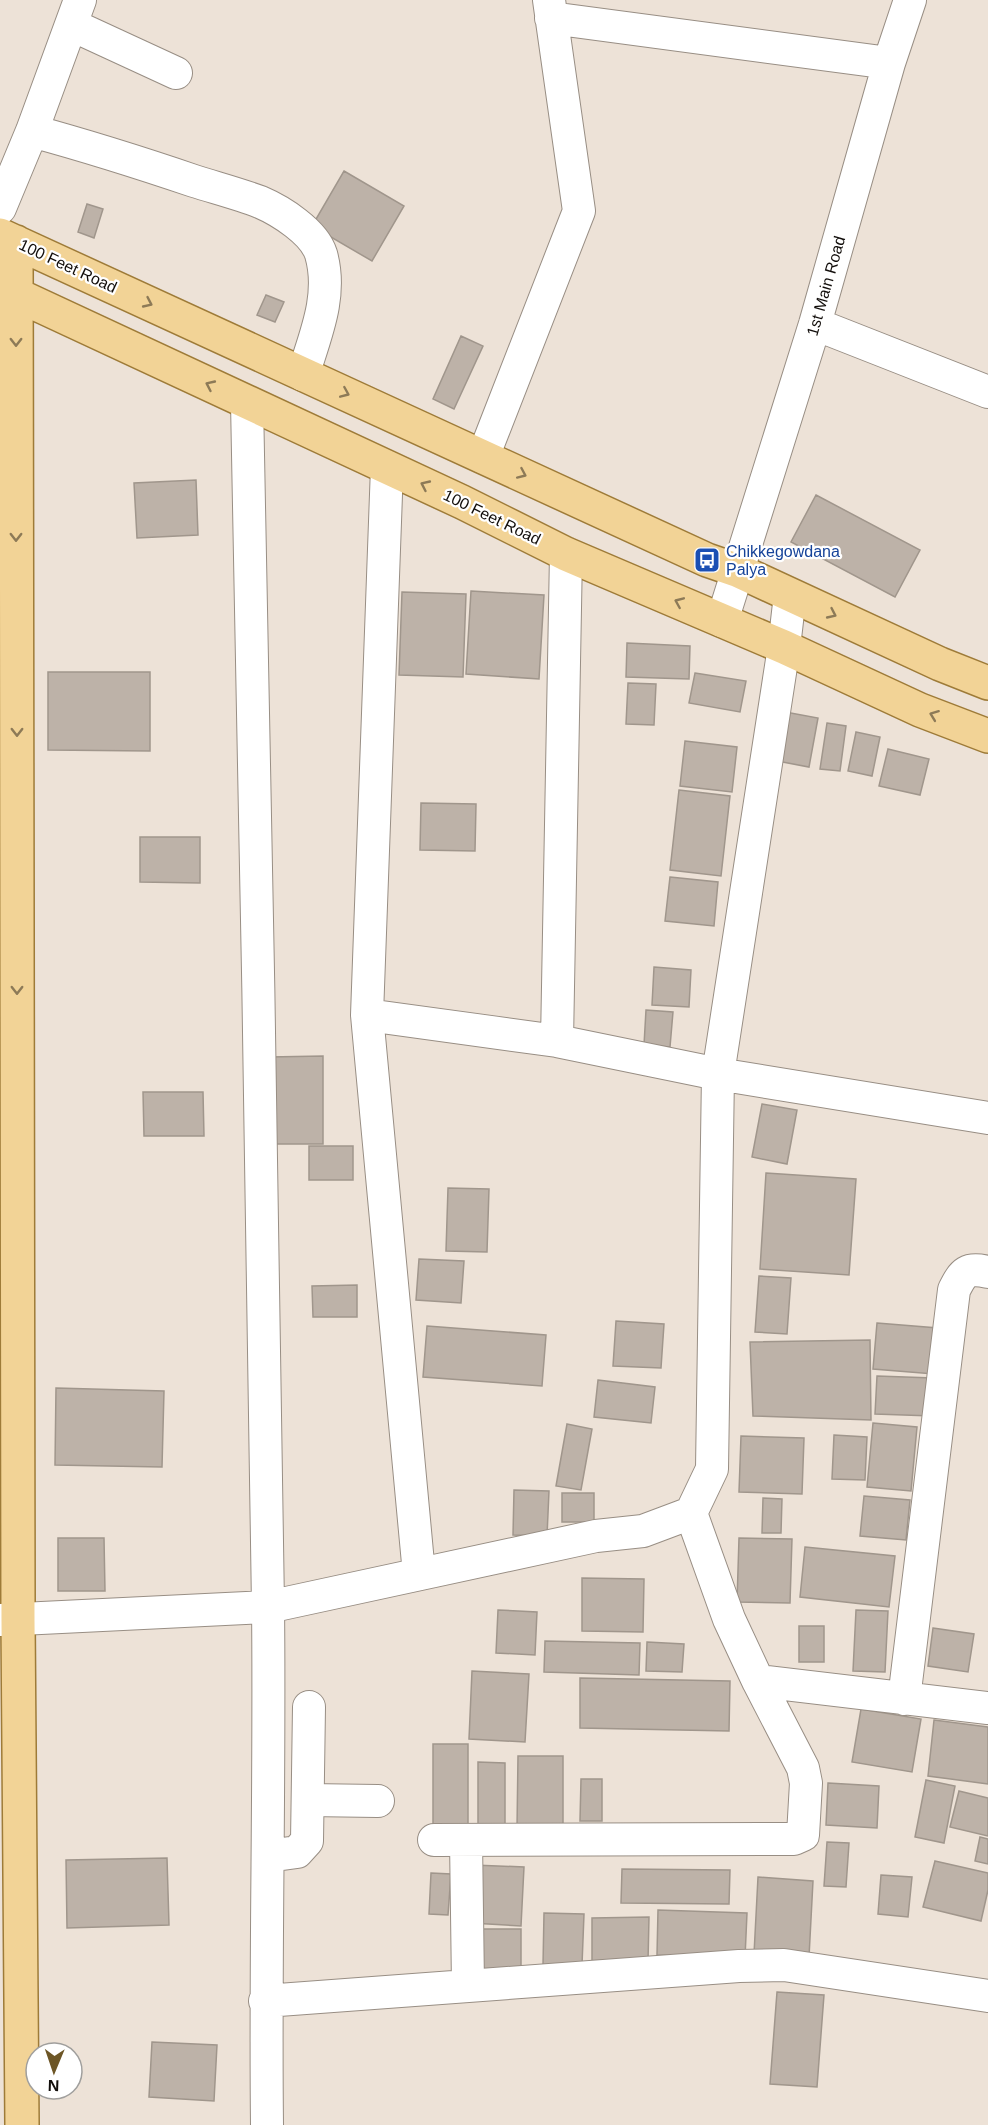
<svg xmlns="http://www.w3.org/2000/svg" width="988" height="2125" font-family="Helvetica,sans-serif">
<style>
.building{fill:#bdb2a8;stroke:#a0968c;stroke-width:1.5}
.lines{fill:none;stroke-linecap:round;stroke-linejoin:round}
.minor-casing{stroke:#988e84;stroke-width:34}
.major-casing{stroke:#9e7b38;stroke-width:36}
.minor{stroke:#fff;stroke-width:32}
.major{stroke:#f2d396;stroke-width:33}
.oneway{stroke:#8d7a57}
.labels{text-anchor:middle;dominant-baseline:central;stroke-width:4.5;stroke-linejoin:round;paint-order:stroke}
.street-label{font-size:16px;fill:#120e0b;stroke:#fff}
.transit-label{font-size:16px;fill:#164399;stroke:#fff;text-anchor:start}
</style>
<rect width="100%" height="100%" fill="#ede2d7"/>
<!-- building -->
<path class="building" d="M344,171L404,206L372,261L312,226Z
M87,204L103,209L94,238L78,232Z
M266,295L284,302L275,322L257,315Z
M461,336L483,346L454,409L433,399Z
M196,480L198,535L137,538L134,483Z
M816,495L920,550L895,597L791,542Z
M471,591L544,595L539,679L466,674Z
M402,592L466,594L463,677L399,675Z
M627,643L690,646L689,679L626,677Z
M48,672H150V751L48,750Z
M695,673L746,681L740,712L689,703Z
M628,683L656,684L654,725L626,724Z
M780,711L818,718L809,767L772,760Z
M827,723L846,726L840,771L820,769Z
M856,732L880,737L872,776L848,771Z
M685,741L737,747L732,792L680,786Z
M888,749L929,759L920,795L879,786Z
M679,790L730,796L721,876L670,870Z
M421,803L476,804L475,851L420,850Z
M140,837H200V883L140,882Z
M670,877L718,882L714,926L665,921Z
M654,967L691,970L689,1007L652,1005Z
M646,1010L673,1012L670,1047L644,1045Z
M323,1056V1144H269V1057Z
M143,1092H203L204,1136H144Z
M762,1104L797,1110L787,1164L752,1157Z
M309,1146H353V1180H309Z
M766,1173L856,1179L849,1275L760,1269Z
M448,1188L489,1189L487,1252L446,1251Z
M419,1259L464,1261L461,1303L416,1300Z
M759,1276L791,1278L787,1334L755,1332Z
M357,1285V1317H313L312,1286Z
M616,1321L664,1324L661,1368L613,1366Z
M877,1323L938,1328L934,1374L873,1369Z
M427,1326L546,1335L542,1386L423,1377Z
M870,1340L871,1420L753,1416L750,1342Z
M877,1376L933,1378L932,1416L875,1414Z
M598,1380L655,1387L651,1423L594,1417Z
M56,1388L164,1391L162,1467L55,1465Z
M873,1423L917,1427L911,1491L867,1487Z
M567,1424L592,1429L581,1490L556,1486Z
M834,1435L867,1437L865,1480L832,1479Z
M741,1436L804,1438L802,1494L739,1492Z
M514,1490L549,1491L547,1536L513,1535Z
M562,1493H594V1522H562Z
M864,1496L910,1500L906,1540L860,1536Z
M763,1498L782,1499L781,1533H762Z
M58,1538H104L105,1591H58Z
M739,1538L792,1539L790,1603L737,1602Z
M805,1547L895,1556L889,1607L800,1597Z
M582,1578L644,1579L643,1632L582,1631Z
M498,1610L537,1612L535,1655L496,1653Z
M856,1610L888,1611L885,1672L853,1671Z
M799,1626H824V1662H799Z
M933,1628L974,1634L968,1672L928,1666Z
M545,1641L640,1643L639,1675L544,1672Z
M647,1642L684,1644L682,1672L646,1671Z
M472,1671L529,1674L525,1742L469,1739Z
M580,1678L730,1681L729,1731L580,1728Z
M861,1709L921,1719L912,1772L852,1762Z
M934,1720L988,1727V1784L928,1776Z
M433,1744H468V1836H433Z
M518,1756H563V1828H517Z
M478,1762L505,1763V1829H478Z
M581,1779H602V1821H580Z
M926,1780L955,1786L944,1843L915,1837Z
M828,1783L879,1786L877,1828L826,1825Z
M959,1791L988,1798V1836L950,1827Z
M980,1837L988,1839V1864L975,1861Z
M827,1842L849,1843L846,1887L824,1886Z
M167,1858L169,1925L67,1928L66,1860Z
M935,1861L988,1873V1890L981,1921L923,1907Z
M473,1865L524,1867L521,1926L471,1923Z
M622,1869L730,1870L729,1904L621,1903Z
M431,1873L451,1874L448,1915L429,1914Z
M881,1875L912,1877L908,1917L878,1914Z
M758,1877L813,1881L809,1957L754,1954Z
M658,1910L747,1913L745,1958L657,1955Z
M544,1913L584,1914L582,1965H543Z
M649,1917L648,1962H592V1918Z
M470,1929H521V1972L470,1971Z
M777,1992L824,1995L817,2087L770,2084Z
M152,2042L217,2045L214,2101L149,2097Z"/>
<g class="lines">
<!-- minor casing -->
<g class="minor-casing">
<path id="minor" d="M551,18L889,63
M72,25L176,73
M32,131C87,146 141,163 194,181C216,188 239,194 260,202C281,211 314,232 321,254C333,296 315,336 303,375
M0,208L32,131L80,0
M815,324L988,392
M247,402C254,803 264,1205 268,1606C270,1779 265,1952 267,2125
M483,457L579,211L549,0
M387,467L367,1015L419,1574
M722,621L815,324L889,63L910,0
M367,1015L557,1041L718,1074L988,1118
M557,1041L566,554
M0,1620L268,1607L596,1536L643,1531L691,1513L712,1469L718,1074L784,647L790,595
M758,1681L988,1708
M904,1699L954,1290C963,1272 967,1267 988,1272
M308,1800L378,1801
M434,1840L794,1839L803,1835L806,1783L803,1768L758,1681L729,1619L691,1513
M466,1840L468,1986
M268,1856L297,1852L307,1841L309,1707
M265,2001L739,1966L784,1965L988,1996"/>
</g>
<!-- major casing -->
<g class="major-casing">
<path id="major" d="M0,235L707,560L739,571L940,664L988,683
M16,242L18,1621L22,2125
M0,287L462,502L566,554L784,647L920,710L988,736"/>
</g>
<!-- minor -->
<use href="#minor" class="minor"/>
<!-- major -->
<use href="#major" class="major"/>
</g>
<!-- one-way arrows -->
<defs><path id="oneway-chevron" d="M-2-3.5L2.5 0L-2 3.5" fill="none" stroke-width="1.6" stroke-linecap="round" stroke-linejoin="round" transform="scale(1.5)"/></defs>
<g class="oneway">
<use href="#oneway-chevron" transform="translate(148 303) rotate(25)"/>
<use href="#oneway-chevron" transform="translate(16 342) rotate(90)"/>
<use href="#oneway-chevron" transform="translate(210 385) rotate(-155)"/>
<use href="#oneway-chevron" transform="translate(345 393) rotate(23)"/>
<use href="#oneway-chevron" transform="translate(522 474) rotate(24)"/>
<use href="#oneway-chevron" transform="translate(425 485) rotate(-155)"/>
<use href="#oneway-chevron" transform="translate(16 537) rotate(90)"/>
<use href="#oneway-chevron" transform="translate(679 602) rotate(-157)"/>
<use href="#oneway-chevron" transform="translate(832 614) rotate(25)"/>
<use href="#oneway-chevron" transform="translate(934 715) rotate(-159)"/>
<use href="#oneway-chevron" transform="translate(17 732) rotate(90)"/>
<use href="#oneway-chevron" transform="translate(17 990) rotate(90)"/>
</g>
<!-- icons -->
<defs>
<g id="bus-square" transform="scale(1.35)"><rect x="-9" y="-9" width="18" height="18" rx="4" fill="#1a4fb4" stroke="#fff"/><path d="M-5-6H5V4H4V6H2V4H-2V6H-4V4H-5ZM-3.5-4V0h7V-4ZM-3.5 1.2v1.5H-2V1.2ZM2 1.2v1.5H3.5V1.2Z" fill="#fff"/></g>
</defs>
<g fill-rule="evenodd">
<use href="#bus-square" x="707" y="560"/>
</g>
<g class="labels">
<!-- street labels -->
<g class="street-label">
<text transform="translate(68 266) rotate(25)">100 Feet Road</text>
<text transform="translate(826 286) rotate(-74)">1st Main Road</text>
<text transform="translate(492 517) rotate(26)">100 Feet Road</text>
</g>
<!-- transit labels -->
<g class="transit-label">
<text x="726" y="551">Chikkegowdana<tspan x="726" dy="18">Palya</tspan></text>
</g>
</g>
<!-- north arrow -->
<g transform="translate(54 2071) rotate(182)"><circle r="28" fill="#ffffff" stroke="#a09f9d" stroke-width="1.5"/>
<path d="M0-4.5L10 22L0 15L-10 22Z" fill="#6d5626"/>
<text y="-9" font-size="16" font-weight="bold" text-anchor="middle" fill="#120e0b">N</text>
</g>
</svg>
